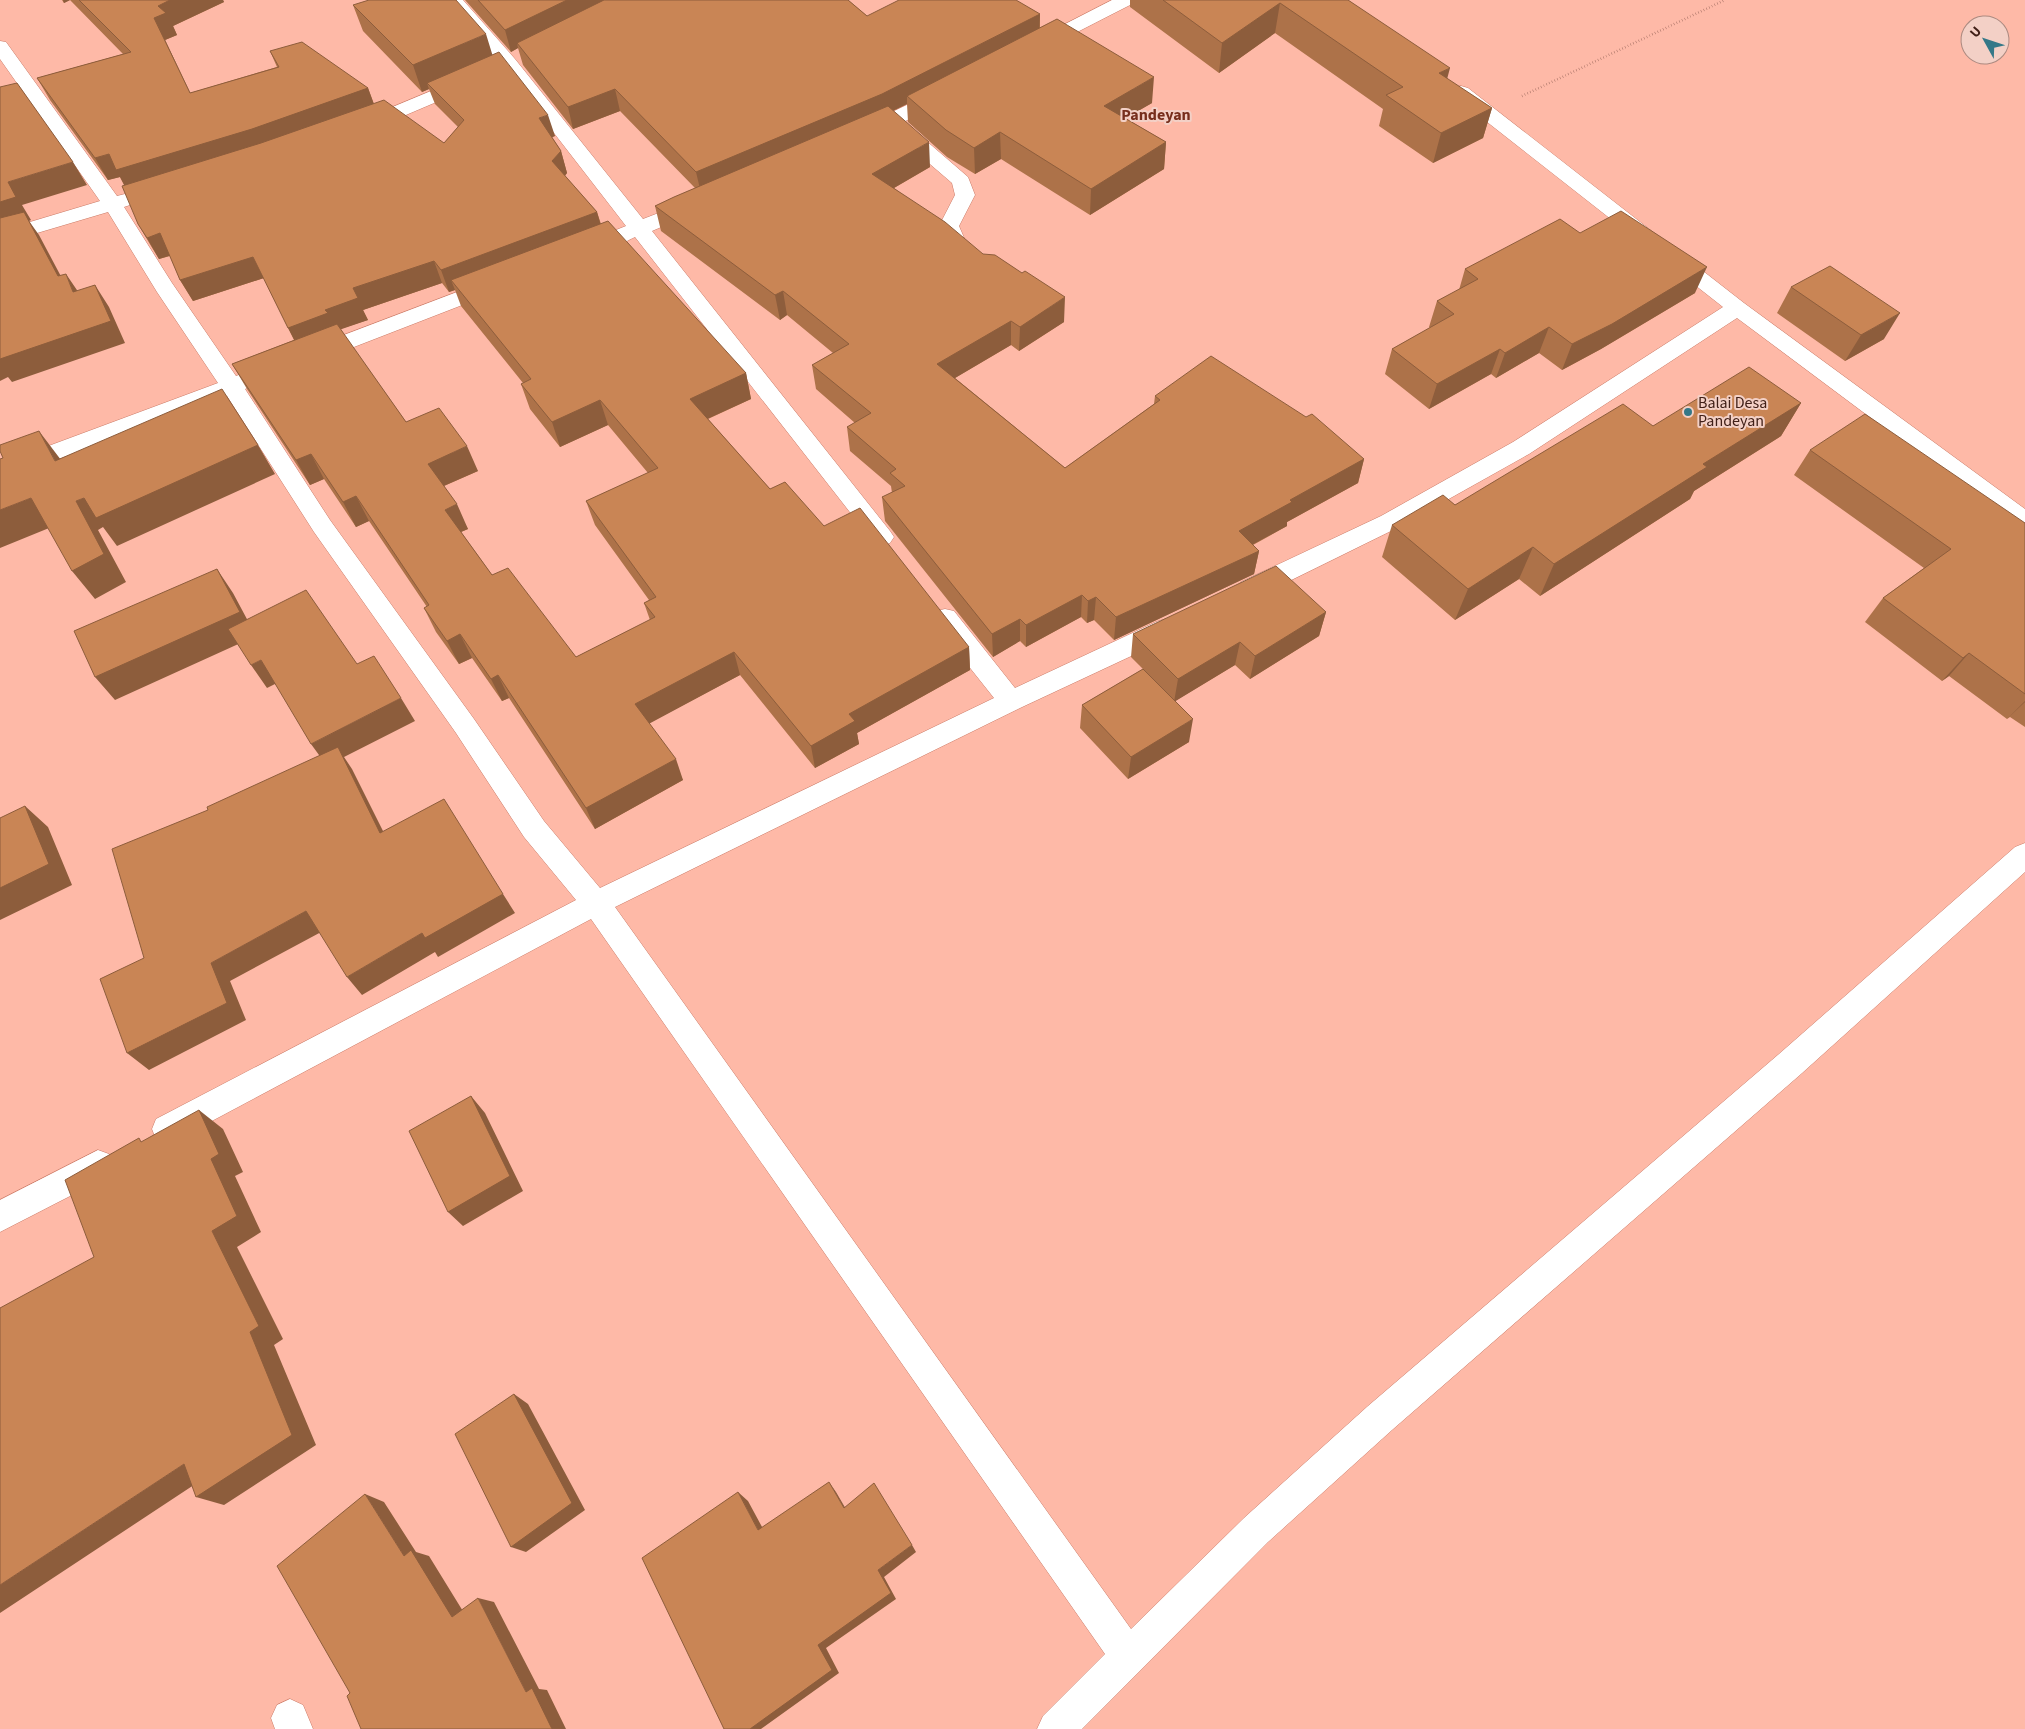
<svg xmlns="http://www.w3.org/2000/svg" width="2025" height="1729" font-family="'Source Sans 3',sans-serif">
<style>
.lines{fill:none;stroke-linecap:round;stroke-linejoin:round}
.minor-casing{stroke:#ca7a66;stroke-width:1}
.path{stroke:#9c695d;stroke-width:2.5;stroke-dasharray:0.5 2.5;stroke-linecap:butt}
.minor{fill:#fff;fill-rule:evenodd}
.wall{fill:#ad7249;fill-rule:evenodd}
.shaded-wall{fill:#8d5d3c}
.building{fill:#c98555;stroke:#8d5d3c}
.poi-dot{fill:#347888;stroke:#f3d0c6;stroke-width:2}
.labels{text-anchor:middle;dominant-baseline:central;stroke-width:4;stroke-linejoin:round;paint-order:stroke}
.far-quarter-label{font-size:16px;font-weight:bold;fill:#772f1d;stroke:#f3d0c6}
.poi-label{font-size:16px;fill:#412018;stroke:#f3d0c6;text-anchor:start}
</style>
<rect width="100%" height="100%" fill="#feb9a7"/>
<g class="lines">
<!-- minor casing -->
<g class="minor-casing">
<path id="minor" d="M444,0H463L515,59L643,219L687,202L694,200L701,202L704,206L701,210L652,231L890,531L894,537L890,543L882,546L874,543L635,237C620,244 598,258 581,254L578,249L581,244L626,226L503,67Z
M1112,0H1135L1132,4L1044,49L1038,50L1032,49L1029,45L1032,41Z
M0,41L6,42L117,196L129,193L136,195L139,199L136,203L124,207L172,283L236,376L247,372L255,375L258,380L255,385L245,389L330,520L474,719L544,821L600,888L994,698L936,625L933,618L936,611L945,609L954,611L1015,688L1156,622L1165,619L1174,622L1177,629L1174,636L1020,708L615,907L1131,1629L1244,1518L1368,1406L1779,1054L2015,847L2025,843V872L1801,1074L1392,1430L1268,1542L1082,1729H1037L1043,1716L1105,1654L591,919L178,1139L167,1144L156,1139L152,1129L156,1119L576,900L524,837L456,733L314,532L227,396L0,481V464L218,383L157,292L108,212L0,244V231L100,201L0,59Z
M467,76L474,78L476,82L474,86L373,129L366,131L359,129L356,125L359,121Z
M1461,86L1468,88L1744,303L2025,509V530L2017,527L1737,318L1529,454L1397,528L1259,596L1250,598L1241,596L1238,589L1241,582L1381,516L1513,442L1723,307L1454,96L1452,92L1454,88Z
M940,89L947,91L949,95L947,99L898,125L909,126L968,177L975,195L959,226L965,240L981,255L978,260C957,265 946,243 939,226L955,195L952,183L895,134L892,130L895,127L873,136L866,138L859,136L856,132L859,128Z
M494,278L501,280L504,285L501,290L323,359L315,361L307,359L304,354L307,349Z
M98,1150L109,1154L113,1165L109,1176L0,1232V1200Z
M290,1699L303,1705L313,1729H275L271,1718L277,1705Z"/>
</g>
<!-- path -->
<path class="path" d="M1522,96L1725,0"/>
<!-- minor -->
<use href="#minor" class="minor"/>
</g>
<!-- wall -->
<path class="wall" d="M62,0H223L224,2L173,26L177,35L165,40L190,93L277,67L270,51L368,88L374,104L444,143L458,127L435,104L429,89L422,92L363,31L353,5L492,55L555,136L552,137L561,151L567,173L565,176L597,212L601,224L746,373L751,399L708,419L770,489L824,526L969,647L970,670L857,733L859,744L815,768L740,675L649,723L683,780L595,829L509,698L502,701L472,658L459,664L436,632L424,608L427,607L369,521L356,527L324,479L310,485L247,389L232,364L294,340L264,278L193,301L180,280L170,256L159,259L151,246L138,224L124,185L120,177L108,180L50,100L37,78L123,54L70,0L64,3ZM442,283L449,292L455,290L461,306L523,383L521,384L530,409L560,447L608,425L648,473L586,501L595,525L649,600L644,603L650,620L576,657L492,575L461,532L468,529L444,486L478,471L406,422L340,329L368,320L363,310Z
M465,0H848L867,16L1040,14V28L1152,103L1125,118L1166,142L1164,169L1090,215L1001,159L975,174L947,157L908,122L907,104L893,111L930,167L894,188L1064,322L1019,351L1011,345L955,378L1065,468L1154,404L1155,396L1364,459L1358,483L1287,522V526L1253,545L1259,551L1254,574L1114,640L1094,620L1087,623L1081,617L1026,647L1020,641L993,657L885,521L882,497L892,493L891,486L850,451L847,427L855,423L816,389L812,365L833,353L787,315L780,320L661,231L655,206L695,188L620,111L573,129L523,65L518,48L511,52Z
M1130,0H1348L1447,79L1492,108L1483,138L1433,163L1379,126L1383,109L1275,33L1219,73L1130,7Z
M1580,233L1695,293L1601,349L1562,370L1539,353L1496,378L1491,374L1429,409L1385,374L1392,349L1430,328L1429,327L1437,301L1459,290L1465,269Z
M1791,287L1884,339L1845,361L1777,313Z
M1801,403L1781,436L1694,491L1690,499L1540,596L1519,579L1455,620L1382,557L1392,525L1455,505L1653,426Z
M1810,450L2025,523V727L2010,717L2007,719L1949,676L1942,681L1865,622L1883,598L1924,568L1794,475Z
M1326,612L1319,636L1250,679L1235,665L1175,701L1189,742L1128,779L1080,728L1082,705L1143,669L1131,657L1133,634Z"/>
<!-- shaded-wall -->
<path class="shaded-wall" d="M63,0H70L64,3Z
M170,0H223L224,2L173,26L177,35L165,40L201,115L154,18L158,6Z
M567,0H616L517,43L518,48L511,52L505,30Z
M1280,3L1275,33L1219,73L1222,43Z
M1040,14L1039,36L907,96V104L884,115L701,193L696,172Z
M486,34L494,60L427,83L429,89L422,92L413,65Z
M1450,68L1442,98L1439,73Z
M1154,77L1152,103L1102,132L1104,106Z
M368,88L376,110L128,192L120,177L108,180L95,158Z
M615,89L620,111L573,129L568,107Z
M1492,108L1483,138L1433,163L1441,133Z
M548,115L555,136L545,140L539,118Z
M1000,132L1001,159L975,174L974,148Z
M929,142L930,167L875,199L872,174Z
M1166,142L1164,169L1090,215L1091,189Z
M561,151L567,173L558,183L552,161Z
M73,162L87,185L22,205L31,220L29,221L39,235L73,299L0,229V202L8,182Z
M597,212L603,233L451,280L455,290L449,292L441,270Z
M160,233L172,255L159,259L147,238Z
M253,257L264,278L193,301L180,280Z
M434,261L442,283L363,310L368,320L336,331L299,349L288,328L353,288Z
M1707,267L1695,293L1601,349L1562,370L1572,344Z
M66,274L81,296L73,292Z
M95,285L109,307L125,343L12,382L8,377L0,381V359Z
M783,291L787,315L780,320L775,295Z
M1065,297L1064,322L1019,351L1020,327Z
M1900,313L1884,339L1845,361L1861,335Z
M1011,321V345L938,388L937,364Z
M1549,327L1539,353L1496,378L1505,353Z
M1500,349L1491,374L1429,409L1437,384Z
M746,373L751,399L696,424L690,399Z
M600,400L608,425L560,447L552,422Z
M1801,403L1781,436L1694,491L1690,499L1540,596L1554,564L1703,464Z
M39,431L61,460L55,461Z
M258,445L275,474L117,546L103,527L98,530L126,582L95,599L72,571L76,501L84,498Z
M467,446L478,471L439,488L428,464Z
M311,454L324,479L310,485L296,460Z
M1364,459L1358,483L1287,522V526L1235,554L1239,531L1290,500Z
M356,496L369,521L356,527L343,502Z
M31,498L54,526L0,548V510Z
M457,504L468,529L456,534L445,510Z
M1533,547L1519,579L1455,620L1468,589Z
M1259,551L1254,574L1114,640L1116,617Z
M217,569L233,593L256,636L115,700L95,677Z
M1082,595L1081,617L1026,647V625Z
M1096,597L1094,620L1087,623L1088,601Z
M1326,612L1319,636L1250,679L1255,656Z
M1020,619V641L993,657L992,634Z
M460,634L472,658L459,664L447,641Z
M1240,642L1235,665L1174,702L1178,679Z
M969,647L970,670L857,733L859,744L815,768L811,746L849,714Z
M734,652L740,675L643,727L635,704Z
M1969,653L1949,676L1942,681L1963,658Z
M261,660L277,683L267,688L251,665Z
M498,675L509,698L502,701L491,679Z
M401,698L415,721L344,757L352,769L394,853L327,766L311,744Z
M2025,701V702L2007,719Z
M1193,719L1189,742L1128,779L1131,757Z
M676,759L683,780L595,829L586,808Z
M25,806L48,827L72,885L0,920V888Z
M503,894L515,913L438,957L435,952L362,995L347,977L422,933Z
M306,911L323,931L230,981L246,1020L149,1070L127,1053L211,963Z
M471,1096L485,1113L523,1191L463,1226L448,1212Z
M199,1110L223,1129L243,1172L235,1176L261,1232L237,1247L283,1339L274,1345L316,1445L224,1505L196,1497L250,1332L212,1231L211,1159Z
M514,1394L528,1404L585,1510L526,1552L511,1547Z
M184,1464L212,1473L0,1613V1585Z
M829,1482L836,1492L850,1516L844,1508Z
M738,1492L748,1501L768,1538L758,1530Z
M365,1494L384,1502L416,1552L429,1556L469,1621L452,1617L404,1556Z
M912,1545L916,1552L884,1577L896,1599L826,1648L839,1673L761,1729H750L878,1570Z
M478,1598L494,1602L539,1689L547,1690L566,1729H552L526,1692Z"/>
<!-- building -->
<path class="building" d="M79,0H170L158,6L166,13L154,18L190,93L279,67L270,51L302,42L368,88L252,129L116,170L109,154L95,158L37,78L131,52Z
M369,0H456L486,34L413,65L353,5Z
M478,0H567L505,30Z
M604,0H848L867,16L899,0H1016L1040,14L882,94L696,172L615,89L568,107L517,43Z
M1163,0H1348L1450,68L1439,73L1492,108L1441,133L1386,95L1403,87L1280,3L1222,43Z
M1057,19L1154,77L1104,106L1166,142L1091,189L1000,132L974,148L946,130L907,96Z
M499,52L548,115L539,118L561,151L552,161L597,212L441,270L434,261L353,288L358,298L325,310L328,313L288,328L253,257L180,280L160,233L147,238L138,224L122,186L261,143L384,100L444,143L464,120L427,83Z
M17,83L73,162L8,182L16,197L0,202V87Z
M888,106L929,142L872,174L945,222L983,254L995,255L1022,273L1025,271L1065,297L1020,327L1011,321L937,364L1065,468L1160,400L1155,396L1211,356L1306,417L1312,414L1364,459L1290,500L1292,502L1239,531L1259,551L1116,617L1096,597L1088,601L1082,595L1026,625L1020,619L992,634L882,497L905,486L890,473L896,469L847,427L871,413L812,365L849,344L783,291L775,295L655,206L674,197Z
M1621,211L1707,267L1612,324L1572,344L1549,327L1505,353L1500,349L1437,384L1392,349L1454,314L1437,301L1478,279L1465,269L1560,219L1580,233Z
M24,212L58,276L66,274L73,292L95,285L111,321L0,359V218Z
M608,221L746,373L690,399L770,489L785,482L824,526L860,508L969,647L849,714L855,721L811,746L734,652L635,704L676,759L586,808L498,675L491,679L460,634L447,641L424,608L429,605L356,496L343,502L311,454L296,460L232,364L337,324L406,422L439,408L467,446L428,464L457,504L445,510L492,575L508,568L576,657L655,617L644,603L656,597L586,501L658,468L600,400L552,422L521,384L531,379L451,280Z
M1830,266L1900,313L1861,335L1791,287Z
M1749,367L1801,403L1703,464L1707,467L1554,564L1533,547L1468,589L1392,525L1443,495L1455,505L1623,404L1653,426Z
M222,389L258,445L96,518L84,498L76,501L104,554L72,571L31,498L0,510V459L3,458L0,451V445L39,431L55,461Z
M1865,414L2025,523V694L1969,653L1963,658L1883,598L1951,549L1810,450Z
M1276,566L1326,612L1255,656L1240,642L1178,679L1133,634Z
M217,569L240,612L95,677L74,631Z
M306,590L357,664L374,656L401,698L311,744L261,660L251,665L228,629Z
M1143,669L1193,719L1131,757L1082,705Z
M338,747L380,833L444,799L503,894L425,938L422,933L347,977L306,911L211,963L227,1003L127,1053L100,979L144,958L112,849L208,810L207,807Z
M25,806L49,864L0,888V818Z
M471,1096L510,1176L448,1212L409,1131Z
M199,1110L219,1154L211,1159L237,1216L212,1231L259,1326L250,1332L292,1435L196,1497L184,1464L0,1585V1308L94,1257L65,1180L139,1138L141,1142Z
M514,1394L572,1503L511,1547L455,1434Z
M829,1482L844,1508L874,1483L912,1545L878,1570L891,1593L818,1645L832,1670L750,1729H724L642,1558L738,1492L758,1530Z
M365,1494L404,1556L411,1550L452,1617L478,1598L526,1692L532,1688L552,1729H361L347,1696L350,1693L277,1566Z"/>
<!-- markers -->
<circle class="poi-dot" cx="1688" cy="412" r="5"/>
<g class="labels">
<!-- far-quarter labels -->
<g class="far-quarter-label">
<text x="1156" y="115">Pandeyan</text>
</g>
<!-- poi labels -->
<g class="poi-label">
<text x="1698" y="403">Balai Desa<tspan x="1698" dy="18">Pandeyan</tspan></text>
</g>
</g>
<!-- north arrow -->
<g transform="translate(1985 40) rotate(310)"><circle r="24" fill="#f3d0c6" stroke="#ac8a80"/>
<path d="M0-4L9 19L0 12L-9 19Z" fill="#347888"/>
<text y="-8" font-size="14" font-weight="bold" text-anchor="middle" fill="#412018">U</text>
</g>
</svg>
